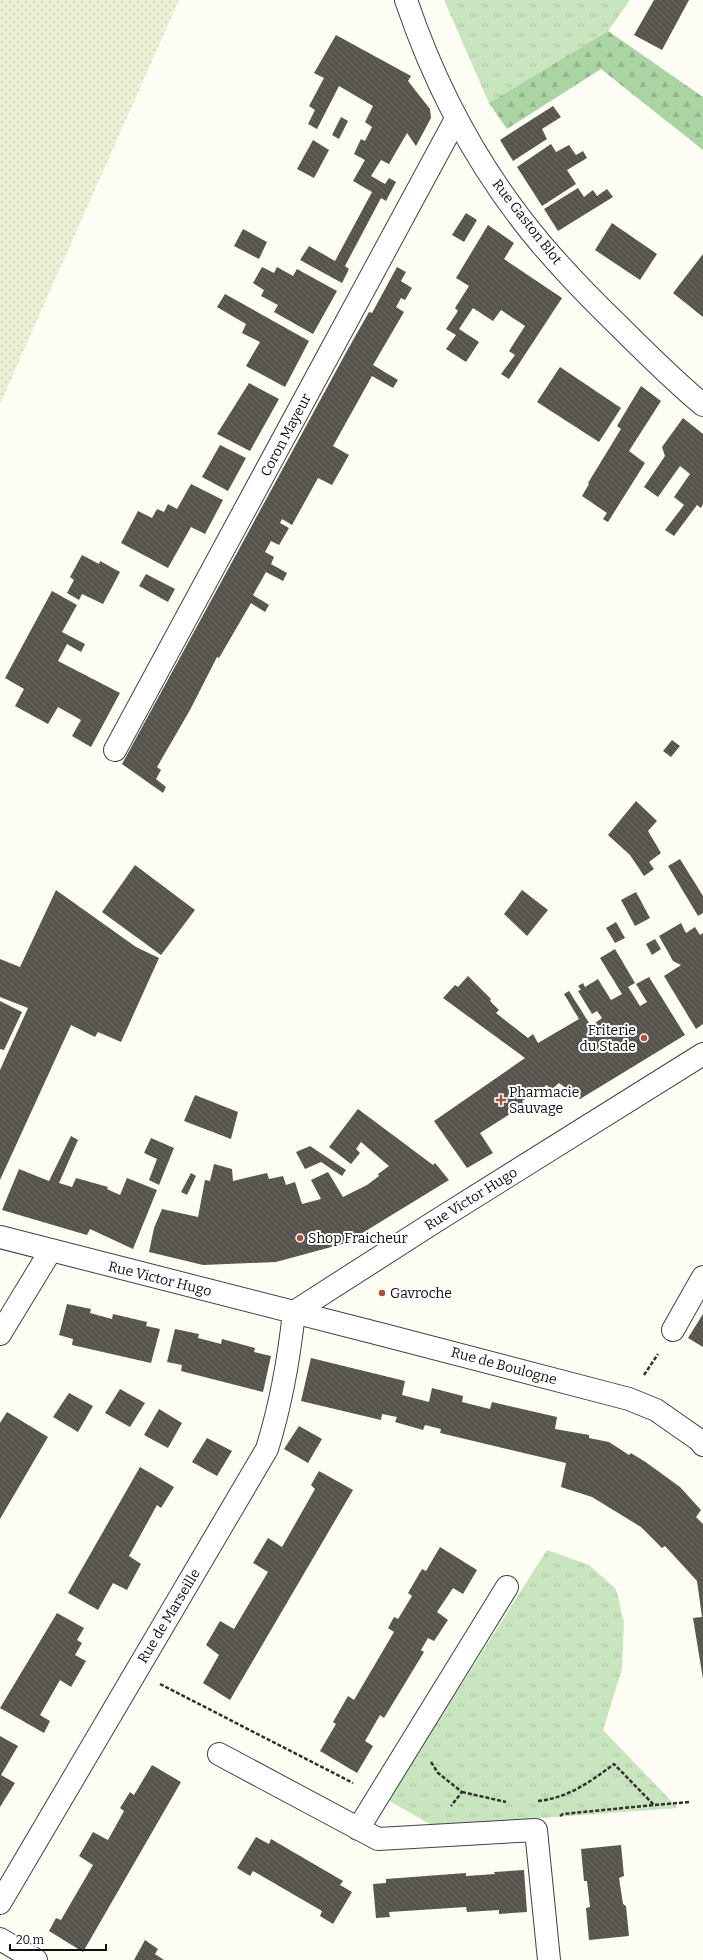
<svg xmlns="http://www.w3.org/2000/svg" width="703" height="1960" font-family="Bitter,serif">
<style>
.farmland{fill:url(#farmland-dots)}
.grass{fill:url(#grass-tufts)}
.forest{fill:url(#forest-firs)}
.building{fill:url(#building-back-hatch)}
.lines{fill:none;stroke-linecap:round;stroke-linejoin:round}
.minor-casing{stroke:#424242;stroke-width:24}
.path{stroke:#313131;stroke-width:2.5;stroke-dasharray:4 2;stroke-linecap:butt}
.minor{stroke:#fff;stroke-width:22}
.poi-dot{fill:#af5037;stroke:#fff;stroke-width:1.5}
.labels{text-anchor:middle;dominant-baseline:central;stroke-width:4;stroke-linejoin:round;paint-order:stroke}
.street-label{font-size:14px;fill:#0f0f0f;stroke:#fff}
.poi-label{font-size:14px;fill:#0f0f0f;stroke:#fff;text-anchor:start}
</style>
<defs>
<pattern id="farmland-dots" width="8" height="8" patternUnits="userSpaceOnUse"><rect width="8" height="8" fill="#ecf1d5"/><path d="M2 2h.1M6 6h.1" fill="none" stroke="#c9cdb6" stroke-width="1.8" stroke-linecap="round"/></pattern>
<pattern id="grass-tufts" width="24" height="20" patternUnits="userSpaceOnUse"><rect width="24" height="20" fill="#c9e5bf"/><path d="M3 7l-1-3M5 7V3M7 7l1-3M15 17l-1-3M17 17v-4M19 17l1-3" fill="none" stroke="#abc3a3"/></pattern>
<pattern id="forest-firs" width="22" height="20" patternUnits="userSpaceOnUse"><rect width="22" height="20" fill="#aad4a1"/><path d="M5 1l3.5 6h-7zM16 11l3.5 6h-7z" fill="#91b589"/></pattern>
<pattern id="building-back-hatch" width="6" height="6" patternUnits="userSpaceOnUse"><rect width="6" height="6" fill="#57534d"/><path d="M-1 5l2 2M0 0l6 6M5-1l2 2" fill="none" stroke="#6a6762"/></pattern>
</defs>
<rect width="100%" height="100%" fill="#fdfdf3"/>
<!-- farmland -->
<path class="farmland" d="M0,0H179L0,404Z"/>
<!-- grass -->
<path class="grass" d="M444,0H630L608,31L489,103Z
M547,1550L589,1565L616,1589L624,1622L622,1669L603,1730L678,1808L433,1826L388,1800Z"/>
<!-- forest -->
<path class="forest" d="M608,31L703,97V150L601,69L507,129L489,103Z"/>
<!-- building -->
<path class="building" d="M654,0H689L662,50L634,35Z
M336,35L411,76L408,81L430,109L431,118L416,146L407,133L389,164L381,160L371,176L385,184L389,178L396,182L386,201L381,198L345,266L349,269L342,283L300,260L309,246L335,261L372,192L353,181L365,160L354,154L361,139L365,141L372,127L365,122L373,106L339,86L317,129L308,124L315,110L309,106L324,78L314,73Z
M553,106L561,117L542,129L547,139L513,161L500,140Z
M341,117L348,121L339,139L332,135Z
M313,140L329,150L314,178L297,169Z
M551,144L556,152L569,145L576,155L583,151L587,158L567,170L576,184L542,206L517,167Z
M578,188L584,197L593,190L597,196L607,189L613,197L558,231L544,209Z
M466,213L477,220L464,242L452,235Z
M612,223L657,254L640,280L595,250Z
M488,225L514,243L504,259L562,298L509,379L501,374L515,355L509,351L525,326L501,310L493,321L473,308L459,329L479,342L466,362L446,349L456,335L446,329L458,311L455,308L469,286L456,278Z
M243,229L267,242L259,259L234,246Z
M703,254V317L673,293Z
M262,267L274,273L277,267L293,276L297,269L337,291L313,334L274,312L278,305L261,296L264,290L253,283Z
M397,267L406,272L401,281L412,288L405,300L401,298L396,307L404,312L373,365L398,380L393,388L372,376L333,446L349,455L332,485L318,478L292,525L282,519L280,523L289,528L279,545L271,541L265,552L274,557L271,564L287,573L283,581L266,572L253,595L269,605L265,612L251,603L219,658L217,657L190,710L157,767L161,770L156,779L166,787L163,793L122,764L348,349L369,312L372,313Z
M225,294L309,341L285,387L246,366L260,342L242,333L246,324L217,307Z
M560,367L621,408L599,442L537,402Z
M249,383L279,399L250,451L217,434Z
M641,386L661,401L629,451L645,463L608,522L603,519L607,513L582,496L589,484L588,483L621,429L617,426Z
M683,418L703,434V504L701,508L697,505L674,536L665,530L684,505L674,497L690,474L680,466L658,497L644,487L665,456L662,447Z
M220,445L246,458L228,491L202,477Z
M191,484L223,500L205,534L191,527L168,568L121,543L138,511L152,518L157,509L164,512L168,504L177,509Z
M82,555L99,564L100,561L120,572L103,604L82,594L79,600L67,593L74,580L70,577Z
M146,574L175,589L168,602L139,586Z
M52,591L77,605L62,632L85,644L81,652L67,644L58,661L120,693L91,747L72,736L81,720L58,707L48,724L15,706L24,689L5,678Z
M672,740L680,746L671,757L663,751Z
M636,801L657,821L648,831L661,853L649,862L654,869L644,876L630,855L608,835Z
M680,859L703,896V913L698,916L668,866Z
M135,865L195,910L161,955L102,912Z
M56,890L136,947L159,958L121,1042L98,1032L95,1037L71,1025L0,1180V1070L28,1008L0,997V959L20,967Z
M522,890L548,910L527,936L504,914Z
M636,892L650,918L635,926L621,900Z
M616,922L625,938L615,943L606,928Z
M681,923L686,933L695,927L700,935L703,933V1024L696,1029L664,976L681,965L673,961L659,936Z
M655,939L661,949L652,955L646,944Z
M615,949L635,983L628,987L640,1006L647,1002L636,984L649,977L685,1035L580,1099L559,1083L551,1090L547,1085L522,1101L524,1105L480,1133L493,1153L467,1168L434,1121L525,1058L443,998L455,985L458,987L468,976L491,999L490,1001L499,1010L496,1013L528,1038L533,1034L538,1043L579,1019L564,994L569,991L591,1026L602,1018L597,1011L592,1014L578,991L581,990L578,986L583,983L585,987L598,979L611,1000L622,994L600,958Z
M0,1001L22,1012L4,1050L0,1049Z
M195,1095L238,1112L231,1139L184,1121Z
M358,1109L433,1165L435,1163L449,1180L346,1243L276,1262L203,1265L149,1252L154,1228L162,1209L198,1217L205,1180L210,1181L214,1164L232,1169L233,1181L267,1173L269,1179L283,1176L286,1185L295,1182L302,1204L321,1199L311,1180L328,1172L343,1197L367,1185L379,1176L378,1174L389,1166L361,1142L356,1149L360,1153L351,1164L329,1147Z
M71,1136L78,1140L59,1183L72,1187L76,1178L108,1187L107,1189L120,1195L127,1178L157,1190L133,1249L90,1229L87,1235L2,1210L19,1169L49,1181Z
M151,1138L174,1148L159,1185L149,1180L157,1159L144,1153Z
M310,1146L346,1170L342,1176L321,1162L305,1169L296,1152Z
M191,1173L196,1176L187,1195L181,1192Z
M67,1304L91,1309L90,1313L112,1319L113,1314L147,1322L146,1326L160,1329L151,1363L72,1345L73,1339L59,1335Z
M703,1314V1347L688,1338Z
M175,1329L199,1334L198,1338L221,1344L222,1339L255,1348L254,1352L271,1356L263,1392L181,1371L182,1365L167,1362Z
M311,1358L405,1381L402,1395L429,1402L432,1388L463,1396L462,1402L490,1409L492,1402L557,1417L555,1429L589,1435V1438L609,1442L629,1455L631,1453L647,1463L680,1487L701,1510L696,1517L703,1524V1679L693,1618L702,1617L697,1581L665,1546L662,1548L641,1527L592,1497L561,1487L566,1463L440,1433L441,1429L425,1425L423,1430L395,1422L397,1417L382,1414L381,1420L301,1401Z
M120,1389L145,1403L130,1427L105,1413Z
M69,1393L93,1406L78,1432L53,1417Z
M159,1409L182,1423L168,1448L144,1435Z
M7,1412L48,1437L0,1519V1423Z
M299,1426L322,1439L308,1463L284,1449Z
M207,1438L232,1451L217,1476L192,1462Z
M140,1467L174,1487L161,1508L157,1505L129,1556L141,1564L127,1590L113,1583L98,1610L68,1593Z
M319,1471L353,1490L230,1700L203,1683L219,1655L206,1645L220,1621L234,1629L268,1572L253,1563L268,1538L282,1547L315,1489L311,1485Z
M440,1547L477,1570L463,1594L453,1588L437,1612L448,1620L434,1641L428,1638L421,1650L424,1652L384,1718L380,1715L365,1741L373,1746L357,1773L320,1751L336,1724L333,1722L348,1696L354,1700L394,1632L388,1628L394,1617L398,1619L412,1596L408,1593L422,1569L426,1571Z
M57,1613L84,1628L77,1640L82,1643L75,1655L86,1661L71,1687L60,1680L40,1715L50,1721L44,1733L0,1708Z
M0,1736L18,1746L1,1775L15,1783L0,1807Z
M152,1765L181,1782L83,1952L49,1931L56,1918L61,1920L93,1865L79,1856L93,1832L108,1840L124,1811L120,1808L130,1792L134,1795Z
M256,1837L269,1844L271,1839L343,1881L340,1885L352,1892L333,1924L320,1916L322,1911L253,1871L250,1876L237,1868Z
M621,1845L624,1876L619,1878L623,1904L626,1906L629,1936L589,1940L586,1908L590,1907L587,1881H584L581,1849Z
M524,1870L527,1912L499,1914V1910L467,1912L466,1907L389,1912L390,1917L376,1918L373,1884L386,1883V1879L466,1873V1876L495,1874L494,1872Z
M145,1940L158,1949L155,1954L164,1960H134Z"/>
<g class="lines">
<!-- minor casing -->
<g class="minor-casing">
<path id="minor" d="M406,0C436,89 481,173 542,245C566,273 592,300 619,326C646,353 673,380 703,405
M115,750L456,119
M0,1237L376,1333L629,1399L656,1410L699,1440L703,1445
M294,1312L436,1221L703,1054
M673,1330L703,1277
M0,1334L51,1250
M219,1754L378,1839L536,1830L549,1960
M358,1829L507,1587
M0,1903L267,1449C281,1404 289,1359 294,1312
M0,1939L36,1960"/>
</g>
<!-- path -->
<path class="path" d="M644,1375L658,1354
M160,1684L353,1783
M431,1762L438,1773L462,1792L451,1806
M462,1792L506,1802
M538,1801C568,1798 590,1782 614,1764L654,1805L690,1802
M560,1816L563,1814L654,1805"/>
<!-- minor -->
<use href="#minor" class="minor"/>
</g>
<!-- markers -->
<g class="poi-dot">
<circle cx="644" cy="1038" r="4"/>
<path d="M499 1094h4v4h4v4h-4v4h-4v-4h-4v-4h4z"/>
<circle cx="300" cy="1238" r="4"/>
<circle cx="382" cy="1293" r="4"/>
</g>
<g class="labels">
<!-- street labels -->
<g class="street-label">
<text transform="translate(527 222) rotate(52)">Rue Gaston Blot</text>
<text transform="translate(286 435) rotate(-62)">Coron Mayeur</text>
<text transform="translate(471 1199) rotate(-32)">Rue Victor Hugo</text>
<text transform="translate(160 1279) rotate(14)">Rue Victor Hugo</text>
<text transform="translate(504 1366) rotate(15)">Rue de Boulogne</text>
<text transform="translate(169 1616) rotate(-59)">Rue de Marseille</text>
</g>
<!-- poi labels -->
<g class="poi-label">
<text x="636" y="1030" text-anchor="end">Friterie<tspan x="636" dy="16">du Stade</tspan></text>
<text x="509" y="1092">Pharmacie<tspan x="509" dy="16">Sauvage</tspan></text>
<text x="308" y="1238">Shop Fraicheur</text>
<text x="390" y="1293">Gavroche</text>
</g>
</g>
<!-- scale -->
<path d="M10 1944v6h96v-6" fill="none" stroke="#0f0f0f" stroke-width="2"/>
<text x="16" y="1944" font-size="12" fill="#0f0f0f" stroke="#ffffff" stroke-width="3" paint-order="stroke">20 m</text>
</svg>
